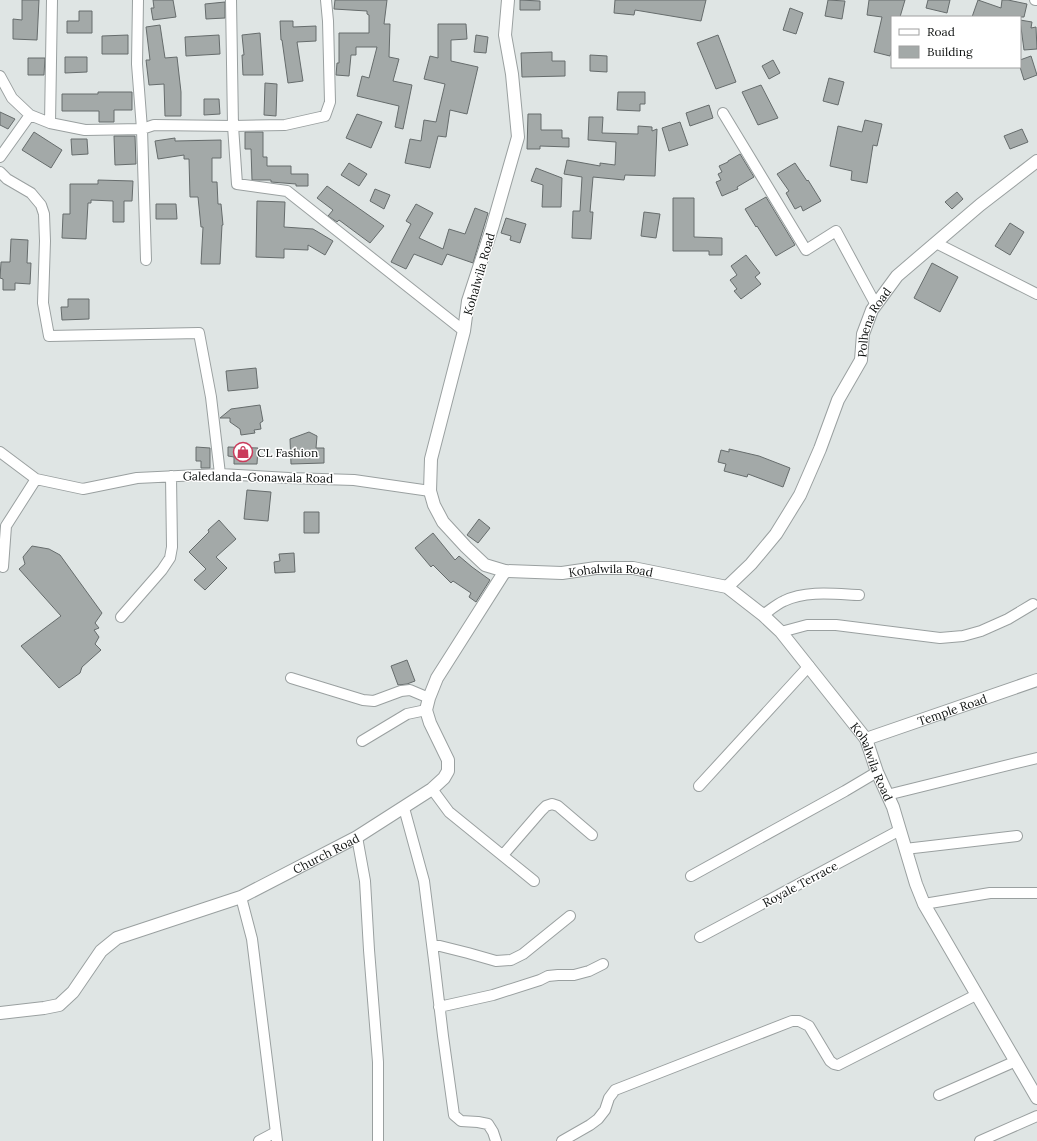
<svg xmlns="http://www.w3.org/2000/svg" width="1037" height="1141" font-family="Lora,serif">
<style>
.building{fill:#a3a9a8;stroke:#666c6c}
.lines{fill:none;stroke-linecap:round;stroke-linejoin:round}
.minor-casing{stroke:#9aa0a0;stroke-width:12}
.tertiary-casing{stroke:#9aa0a0;stroke-width:14}
.minor{stroke:#fff;stroke-width:10}
.tertiary{stroke:#fff;stroke-width:12}
.labels{text-anchor:middle;dominant-baseline:central;stroke-width:3;stroke-linejoin:round;paint-order:stroke}
.street-label{font-size:12px;fill:#0f1211;stroke:#fff}
.poi-label{font-size:12px;fill:#0f1211;stroke:#fff;text-anchor:start}
</style>
<rect width="100%" height="100%" fill="#dfe5e4"/>
<!-- building -->
<path class="building" d="M22,0H39L37,40L13,39V19L22,20Z
M153,0H173L176,17L153,20L151,8H154Z
M335,0H387L384,24H390L389,57L399,59L393,81L412,85L403,129L395,127L399,106L357,96L362,76L369,78L377,47H356V55H351L349,76L336,75L337,63H339V33H369V15L367,14V11L334,9Z
M520,0L540,1V10H520Z
M615,0H706L701,21L635,10L634,15L614,13Z
M828,0L845,1L842,19L825,16Z
M869,0H905L900,17H892V48L890,56L874,52L882,17L867,15Z
M928,0H950L947,13L926,8Z
M978,0L1001,8L1002,0H1008L1027,4L1024,17H972Z
M225,2V18L206,19L205,4Z
M790,8L803,13L796,34L783,30Z
M79,11H92V33H67V21H79Z
M1020,20L1032,22L1031,28L1036,27L1037,49L1024,50Z
M280,21H293V27L316,26V41L297,42L303,81L288,83L282,40H281Z
M438,24H466L467,39L451,40V61L478,67L467,114L450,110L446,137L438,136L430,168L405,163L410,139L421,141L424,120L436,122L445,84L424,79L430,56L438,58Z
M160,25L165,58L177,57L181,92V116H165L164,84L149,85L146,60H150L146,27Z
M260,33L263,75H243L242,55H244L242,35Z
M128,35V54H102V36Z
M219,35L220,54L186,56L185,37Z
M476,35L488,37L486,53L474,52Z
M718,35L736,82L716,89L697,43Z
M552,52V61H565V76L522,77L521,53Z
M590,55L607,56V72L590,71Z
M1031,56L1037,75L1024,80L1020,67V60Z
M65,57H87V72L65,73Z
M28,58H45L44,75H28Z
M773,60L780,73L769,79L762,66Z
M829,78L844,82L838,105L823,101Z
M265,83L277,84L276,116L264,115Z
M761,85L778,118L758,125L742,92Z
M98,92H132V110H114V122H99V111H62V94H98Z
M618,92H645V104H640V111L617,110Z
M204,99H219L220,114L204,115Z
M709,105L713,118L690,126L686,113Z
M0,112L15,119L8,129L0,125Z
M357,114L382,122L371,148L346,138Z
M528,114H541V130H562V138H569V147L540,146V149H527Z
M589,117H603L602,133L638,134V126L652,127V131L657,129L655,176L625,175L624,180L593,177L590,212H593L591,239L572,238L573,211H580L582,177L564,174L567,160L600,166V163L615,165L616,142L588,140Z
M865,120L882,124L877,146L873,145L867,183L851,180L852,171L830,166L838,126L862,132Z
M680,122L688,145L669,151L662,128Z
M1022,129L1028,142L1010,149L1004,136Z
M34,132L62,150L51,168L22,150Z
M245,132H263V157H267V166H291V174H308V186H296V184L271,182V180H252L251,149H245Z
M114,136H135L136,164L115,165Z
M175,138V141L221,140V158H212V182H217L218,204H221L223,225H222L220,264H201L203,227H201L198,197H190L189,159H184V155L158,159L155,141Z
M71,139H87L88,154L72,155Z
M740,154L754,177L737,187L738,189L722,196L716,182L721,180L718,174L722,172L719,166L728,162V161Z
M349,163L367,174L359,186L341,175Z
M795,163L807,181L808,180L821,201L803,211L801,206L795,209L786,193L789,191L777,174Z
M536,168L562,178L561,207H542L543,185L531,181Z
M98,180L133,181L132,201H124V222H113V201L91,200V203H88L86,239L62,238L63,214H70V184H98Z
M327,186L384,226L370,243L339,220L337,222L328,216L333,210L317,198Z
M375,189L390,195L384,209L370,201Z
M957,192L963,199L952,209L945,202Z
M766,197L795,245L776,256L757,226L756,227L745,209Z
M673,198H694V237L722,238V255H709V251H673Z
M257,201L285,202L284,227L313,229L333,241L325,255L308,245V250L284,249V258L256,257Z
M156,204H176L177,219H156Z
M416,204L433,213L419,238L443,249L449,229L465,234L475,208L488,213L473,263L447,254L442,265L414,254L406,269L391,262L411,224L406,221Z
M644,212L660,214L656,238L641,236Z
M506,218L526,224L520,243L510,240L511,236L501,233Z
M1010,223L1024,232L1010,255L995,246Z
M11,239L28,240L27,263H31L30,284L15,283V290H3V279L0,278L1,262H10Z
M746,255L760,273L755,277L761,284L741,299L734,291L737,289L730,280L737,275L731,266Z
M932,263L958,277L940,312L914,298Z
M68,299H89V319L62,320L61,307H68Z
M256,368L258,388L228,391L226,371Z
M260,405L263,421L260,423L261,429L254,430L255,433L241,435L240,429L230,422V418H220L231,409Z
M309,432L317,436L316,448H324V463L291,464L290,439Z
M196,447L210,448V468H201V461H196Z
M228,447L258,448L257,464H234V457L228,456Z
M729,449L759,456L790,468L783,487L748,474L747,477L724,471L726,464L718,462L721,450L729,452Z
M247,490L271,492L268,521L244,519Z
M304,512H319V533H304Z
M479,519L490,528L478,543L467,535Z
M219,520L236,539L216,557L227,568L205,590L194,580L206,569L189,552L209,532L208,530Z
M433,533L455,560L459,556L472,567L490,580L476,602L469,597L471,593L453,581L451,583L433,565L431,567L415,548Z
M32,546L49,549L60,555L102,613L95,623L99,628L94,630L99,637L95,644L101,650L82,667L80,673L59,688L21,646L61,616L19,569L25,564L23,557Z
M294,553L295,572L275,573L274,562L280,561L279,554Z
M407,660L415,681L407,684L398,685L391,666Z"/>
<g class="lines">
<!-- minor casing -->
<g class="minor-casing">
<path id="minor" d="M231,0L233,126L237,184L287,191L464,331
M1035,0H1037
M0,76L12,98L30,115L50,123L85,130L142,129L137,64L138,0
M723,113L806,250L836,231L876,305
M50,123L52,0
M0,157L30,115
M0,172L7,179L31,193L41,205L44,214L45,241L43,303L49,336L199,333L211,397L220,474
M936,243L1037,294
M146,260L142,129L154,125L233,126L285,125L325,116L330,102L328,21L326,0
M0,452L36,479L83,489L137,478L220,474L289,478L354,480L430,491
M3,567L6,526L36,479
M763,615C770,610 777,604 784,601C806,590 836,594 859,595
M121,617L162,570L170,558L172,547L171,476
M781,632L807,625H836L940,638L963,636L981,631L1008,619L1033,604
M291,678L363,700L374,701L401,691L410,690L429,698
M362,741L407,714L426,710
M699,786L809,666
M432,789L449,812L534,881
M887,795L1037,758
M404,808L424,881L434,960L443,1036L454,1115L461,1121L478,1122L488,1124L493,1132L496,1141
M357,837L365,881L369,950L378,1062V1141
M905,849L1017,836
M503,855L541,811L546,806L552,804L558,806L592,835
M691,876L845,791L877,772
M241,897L252,939L277,1141
M924,904L990,893H1037
M700,937L900,830
M432,944L468,953L496,961L511,960L523,954L570,916
M439,1007L493,995L540,980L548,976L558,975H574L589,971L603,964
M939,1095L1016,1061
M259,1141L276,1132
M562,1141L590,1125L598,1119L605,1110L609,1098L615,1090L792,1021H799L809,1026L830,1061L834,1064L838,1065L976,995
M980,1141L1037,1116"/>
</g>
<!-- tertiary casing -->
<g class="tertiary-casing">
<g id="tertiary">
<path id="s1" d="M508,0L505,35L512,74L518,137L492,228L468,301L464,331L431,459L430,491L434,505L443,522L466,547L485,565L505,571L562,573L596,568H633L727,587L763,615L781,632L866,739L877,772L893,807L916,884L924,904L1037,1098"/>
<path id="s2" d="M727,587L751,564L776,534L800,495L820,449L838,400L861,360L863,334L872,310L897,276L980,205L1037,161"/>
<path id="s3" d="M866,739L1037,680"/>
<path id="s4" d="M0,1013L44,1008L59,1005L73,992L101,951L117,938L241,897L357,837L432,789L444,778L448,771V760L430,723L426,710L429,698L437,678L505,571"/>
</g>
</g>
<!-- minor -->
<use href="#minor" class="minor"/>
<!-- tertiary -->
<use href="#tertiary" class="tertiary"/>
</g>
<!-- icons -->
<defs>
<g id="shop-ring" transform="scale(1)"><circle r="9.5" fill="#fff" stroke="#ca3b5b" stroke-width="1.5"/><path d="M-5-2.5h2.3a2.7 3.5 0 0 1 5.4 0H5L5.5 6h-11ZM-1.5-2.5h3a1.5 2.3 0 0 0-3 0Z" fill="#ca3b5b"/></g>
</defs>
<g fill-rule="evenodd">
<use href="#shop-ring" x="243" y="452"/>
</g>
<g class="labels">
<!-- street labels -->
<g class="street-label">
<text transform="translate(479 274) rotate(-74)">Kohalwila Road</text>
<text stroke="none"><textPath href="#s2" startOffset="307">Polhena Road</textPath></text>
<text transform="translate(258 477) rotate(1)">Galedanda-Gonawala Road</text>
<text stroke="none"><textPath href="#s1" startOffset="725">Kohalwila Road</textPath></text>
<text stroke="none"><textPath href="#s3" startOffset="91">Temple Road</textPath></text>
<text stroke="none"><textPath href="#s1" startOffset="1073">Kohalwila Road</textPath></text>
<text stroke="none"><textPath href="#s4" startOffset="375">Church Road</textPath></text>
<text transform="translate(800 884) rotate(-28)">Royale Terrace</text>
</g>
<!-- poi labels -->
<g class="poi-label">
<text x="257" y="452">CL Fashion</text>
</g>
</g>
<!-- legend -->
<rect x="891" y="16" width="130" height="52" fill="#ffffff" stroke="#9fa0a0"/>
<rect x="899" y="29" width="20" height="6" fill="#ffffff" stroke="#9fa0a0"/>
<text x="927" y="36" font-size="12" fill="#0f1211">Road</text>
<rect x="899" y="46" width="20" height="12" fill="#a3a9a8" stroke="#9fa0a0"/>
<text x="927" y="56" font-size="12" fill="#0f1211">Building</text>
</svg>
